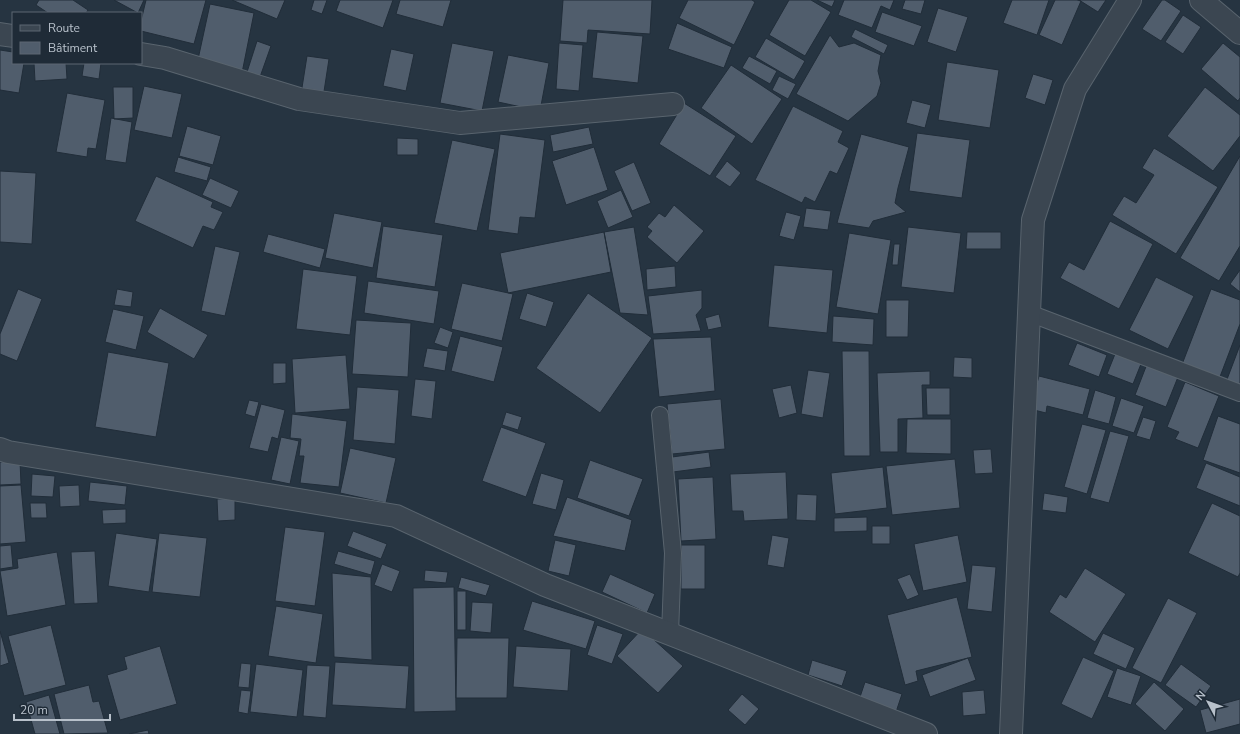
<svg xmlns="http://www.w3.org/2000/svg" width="1240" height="734" font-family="'Nunito Sans',sans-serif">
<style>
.building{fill:#505d6c;stroke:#212d39}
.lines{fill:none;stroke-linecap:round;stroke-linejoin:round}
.service-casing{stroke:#59646e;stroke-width:18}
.minor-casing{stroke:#59646e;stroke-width:24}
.service{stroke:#3b4651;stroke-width:16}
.minor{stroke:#3b4651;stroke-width:22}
</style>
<rect width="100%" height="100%" fill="#263441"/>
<!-- building -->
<path class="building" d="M39,0H73L88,10L86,13H48L36,5Z
M114,0H144L138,13Z
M146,0H206L194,44L141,31V21Z
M232,0H285L277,19Z
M314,0H327L322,14L311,10Z
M340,0H393L383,28L336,11Z
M400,0H451L443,27L396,14Z
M563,0H652L650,34L588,30L587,43L560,41Z
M688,0H752L755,2L734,45L679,18Z
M789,0H811L831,12L805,56L769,35Z
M817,0H835L832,7Z
M844,0H894L890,10L881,6L872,28L838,15Z
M905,0H925L921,14L902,9Z
M1012,0H1049L1037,35L1003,23Z
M1055,0H1077L1081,1L1062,45L1039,35Z
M1079,0H1106L1098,12Z
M1162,0H1165L1181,11L1161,41L1142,29Z
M210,4L254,13L242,73L197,64Z
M938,8L968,17L956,52L927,42Z
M882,12L922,26L914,46L875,32Z
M1183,15L1201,27L1183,54L1165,42Z
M677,23L732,47L724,68L668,49Z
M855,29L888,45L884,54L851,37Z
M597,32L643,36L638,83L592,78Z
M830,35L839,47L854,43L881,55L878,71L881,83L877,96L848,121L796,94Z
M766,38L805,61L794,80L755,57Z
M257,41L271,46L260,77L247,72Z
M452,43L494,51L482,111L440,103Z
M559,43L583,45L579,91L556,89Z
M1223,43L1240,57V98L1238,101L1201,69Z
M391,49L414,54L406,91L383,86Z
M0,50L13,52V63H24L19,93L0,90Z
M508,55L549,63L540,111L498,102Z
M307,56L329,59L323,98L301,94Z
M749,56L777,71L770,84L742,68Z
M947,62L999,70L990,128L938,120Z
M34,63H66L67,79L35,81Z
M84,63H101L99,79L82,76Z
M731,65L782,99L752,144L701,108Z
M1033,74L1053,80L1045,105L1025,98Z
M779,76L796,84L788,99L772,90Z
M144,86L182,94L172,138L134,130Z
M113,87H133V118L114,119Z
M1205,87L1240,115V136L1213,171L1167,136Z
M67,93L105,100L96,149L88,148L87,157L56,152Z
M912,100L931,105L925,128L906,123Z
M684,103L736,136L710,176L659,144Z
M793,106L843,131L838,142L849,148L837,174L830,171L815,202L805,197L802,203L755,180Z
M111,118L132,122L126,163L105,160Z
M187,126L221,136L213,165L179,156Z
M589,127L593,144L553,152L550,135Z
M917,133L970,140L962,198L909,191Z
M500,134L545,140L535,218L520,217L518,234L488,230Z
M861,134L909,147L898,188L895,203L906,212L873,221L869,228L837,223Z
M397,138L418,139V155H397Z
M452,140L495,149L477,231L434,223Z
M594,147L608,190L566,205L552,161Z
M1154,148L1218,187L1176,254L1112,215L1124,196L1136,203L1154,175L1142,168Z
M1240,156V246L1219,281L1180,258Z
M178,157L211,167L207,181L174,172Z
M727,161L741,173L730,187L715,177Z
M634,162L651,203L632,211L614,171Z
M0,171L36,173L32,244L0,242Z
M156,176L213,202L211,207L223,212L214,230L203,226L193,248L135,221Z
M210,178L239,191L231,208L202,195Z
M621,190L633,217L608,228L597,201Z
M674,205L704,231L677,263L647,237L652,231L647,227L659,213L665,217Z
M806,208L831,211L828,230L803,227Z
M786,212L801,216L794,240L779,236Z
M334,213L382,222L373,268L325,258Z
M1110,221L1153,244L1119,309L1060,278L1069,262L1084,270Z
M383,226L443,235L435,287L376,278Z
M634,227L648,315L620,313L604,232Z
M908,227L961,233L954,293L901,287Z
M604,232L611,272L508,293L500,253Z
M967,232H1001V249H966Z
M849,233L891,240L878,314L836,307Z
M268,234L325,249L320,268L263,252Z
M894,244H900L898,265H892Z
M215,246L240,252L225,316L201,311Z
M774,265L833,270L827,333L768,327Z
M675,266L676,287L647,290L646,269Z
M303,269L357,276L350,335L296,329Z
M1240,270V292L1230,284Z
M1156,277L1194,296L1168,349L1129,330Z
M368,281L439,291L434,324L364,313Z
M462,283L513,294L502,341L451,329Z
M18,289L42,299L17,361L0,354V334Z
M117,289L133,292L131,307L114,305Z
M1211,289L1240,300V324L1218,382L1181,367Z
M702,290V308L696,315L701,331L653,334L648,296Z
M527,293L554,302L546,327L519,319Z
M588,293L652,338L600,413L536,368Z
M886,300H909L908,337H886Z
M160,308L208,335L194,359L147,332Z
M113,309L144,316L136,350L105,342Z
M719,314L722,327L708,330L705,318Z
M833,316L874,319L873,345L832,342Z
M356,320L411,323L408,377L352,374Z
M440,327L453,332L448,348L434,343Z
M460,336L503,347L494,382L451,371Z
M711,337L715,391L659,397L653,339Z
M1077,343L1107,355L1099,377L1068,365Z
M1240,345V388L1226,382Z
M427,348L448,351L445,371L423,367Z
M842,351H869L870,456H844Z
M108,352L169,363L156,437L95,427Z
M1115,354L1141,364L1133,384L1107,374Z
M346,355L350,409L295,413L292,359Z
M954,357L972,358V378L953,377Z
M273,363H286V383L273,384Z
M1147,364L1178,377L1166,407L1135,395Z
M808,370L830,373L823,418L801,414Z
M930,371V385H922L923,418L898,419V452H880L877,373Z
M1039,376L1090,389L1083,415L1047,406L1046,413L1030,409Z
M415,379L436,381L432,419L411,416Z
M1185,382L1219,396L1198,448L1175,439L1179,432L1167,427Z
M791,385L797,413L779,418L772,389Z
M357,387L399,390L395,444L353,440Z
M926,388H950V415H927Z
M1095,390L1116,397L1109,424L1087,418Z
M1121,398L1144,406L1134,433L1112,426Z
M721,399L725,449L672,454L667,404Z
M249,400L259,402L255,417L245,414Z
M261,404L285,410L278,439L272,437L268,452L249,448Z
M506,412L522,417L518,430L502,425Z
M292,414L347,421L339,487L300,483L304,456H299L301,439L290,438Z
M1218,416L1240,424V473L1203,460Z
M1143,417L1156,421L1150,440L1136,436Z
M907,419H951V454L906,453Z
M1082,424L1106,430L1087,494L1064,487Z
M501,427L546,443L526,497L482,481Z
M1110,431L1129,436L1109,503L1090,498Z
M281,437L299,441L290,484L271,480Z
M350,448L396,458L386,503L340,493Z
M991,449L993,473L975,474L973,450Z
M709,452L711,467L673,472L672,457Z
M955,459L960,508L892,515L886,466Z
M590,460L643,479L629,516L577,498Z
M20,461L21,484L0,485V462Z
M1206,463L1240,477V506L1196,488Z
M883,467L887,508L835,514L831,473Z
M786,472L788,519L744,521L743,511H732L730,474Z
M541,473L564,480L556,510L532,504Z
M32,474L55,476L53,497L31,496Z
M713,477L716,539L681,541L678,479Z
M90,482L127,486L125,505L88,501Z
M21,485L26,542L0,544V486Z
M79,485L80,506L60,507L59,486Z
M1044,493L1068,497L1066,513L1042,510Z
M797,494L817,495L816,521L796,520Z
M567,497L632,520L625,551L553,536Z
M235,498V520L218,521L217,499Z
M30,503H46L47,518H31Z
M1212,503L1240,516V573L1238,577L1188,553Z
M126,509V523L103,524L102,510Z
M867,517V531L834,532V518Z
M872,526H890V544H872Z
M285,527L325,532L315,606L275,601Z
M353,531L387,544L381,559L347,546Z
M116,533L157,539L149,592L108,586Z
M159,533L207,538L200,597L152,592Z
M772,535L789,538L784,568L767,565Z
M958,535L967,582L923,591L914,544Z
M555,540L576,545L569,576L548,571Z
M11,545L13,567L0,569V546Z
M681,545H705V589H681Z
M95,551L98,603L74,604L71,552Z
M338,551L375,561L371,575L334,564Z
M57,552L66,605L7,616L0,571L18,568L17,559Z
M382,564L400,571L392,592L374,585Z
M972,565L996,567L992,612L967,609Z
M1085,568L1126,594L1095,642L1049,612L1060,594L1066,598Z
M425,570L448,572L446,583L424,581Z
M332,573L371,577L372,660L334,657Z
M610,574L655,594L647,613L602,592Z
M910,574L919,595L907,600L897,579Z
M461,577L490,585L486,596L458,588Z
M454,587L456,711L414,712L413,588Z
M457,591H466V630H457Z
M957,597L972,657L916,671L918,681L905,685L887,615Z
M1168,598L1197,613L1161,683L1132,668Z
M532,601L595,621L586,649L523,630Z
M472,602L493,603L491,633L470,631Z
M276,606L323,614L316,663L268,656Z
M51,625L66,685L24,696L8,636Z
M597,625L623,634L612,664L587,655Z
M642,629L683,666L658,693L617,656Z
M0,631L9,663L0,666Z
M1103,633L1135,648L1126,669L1093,654Z
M457,638H509L507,698H456Z
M160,646L177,704L120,720L107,675L127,669L124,657Z
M516,646L571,649L568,691L513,687Z
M1083,657L1114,671L1092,719L1061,704Z
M968,658L976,680L930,697L922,675Z
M812,660L847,671L842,686L808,675Z
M335,662L409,666L406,709L332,705Z
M241,663L251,664L249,688L238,687Z
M256,664L303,670L297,717L250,712Z
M1181,664L1211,686L1196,707L1165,685Z
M307,665L330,666L326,718L303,716Z
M1117,668L1141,676L1131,705L1107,697Z
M865,682L902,694L894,718L857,706Z
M1154,682L1184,709L1165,731L1135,704Z
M89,685L93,702L99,701L108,733L64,734L54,694Z
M241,690L251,691L248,714L238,712Z
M984,690L986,714L963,716L962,692Z
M742,694L759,709L745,725L728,710Z
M49,695L60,734H35L26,702Z
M1240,699V724L1206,733L1200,710Z
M148,730L149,734H129Z"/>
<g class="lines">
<!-- service casing -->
<g class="service-casing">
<path id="service" d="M1029,313L1240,393
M660,415L673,553L670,634"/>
</g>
<!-- minor casing -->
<g class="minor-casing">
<path id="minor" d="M1201,0L1240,33
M0,34L13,36
M141,54L165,58L299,99L460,123L673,104
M0,449L8,452L396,516L545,585L926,734
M1011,734L1033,220L1075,89L1130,0"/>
</g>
<!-- service -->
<use href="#service" class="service"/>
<!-- minor -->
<use href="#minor" class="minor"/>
</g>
<!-- legend -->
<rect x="12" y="12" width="130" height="52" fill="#1f2b37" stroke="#5c6772"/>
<rect x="20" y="25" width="20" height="6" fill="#3b4651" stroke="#5c6772"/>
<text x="48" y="32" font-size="12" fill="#b8c1cb">Route</text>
<rect x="20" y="42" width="20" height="12" fill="#505d6c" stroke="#5c6772"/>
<text x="48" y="52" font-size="12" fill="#b8c1cb">Bâtiment</text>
<!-- north arrow -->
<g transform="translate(1208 702) rotate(311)" stroke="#1f2b37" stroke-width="3" paint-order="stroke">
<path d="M0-3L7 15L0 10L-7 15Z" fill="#b8c1cb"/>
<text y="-6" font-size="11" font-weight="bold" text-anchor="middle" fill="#b8c1cb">N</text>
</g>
<!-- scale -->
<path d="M14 714v6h96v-6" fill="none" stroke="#b8c1cb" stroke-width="2"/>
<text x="20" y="714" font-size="12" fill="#b8c1cb" stroke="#1f2b37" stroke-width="3" paint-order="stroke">20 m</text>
</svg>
